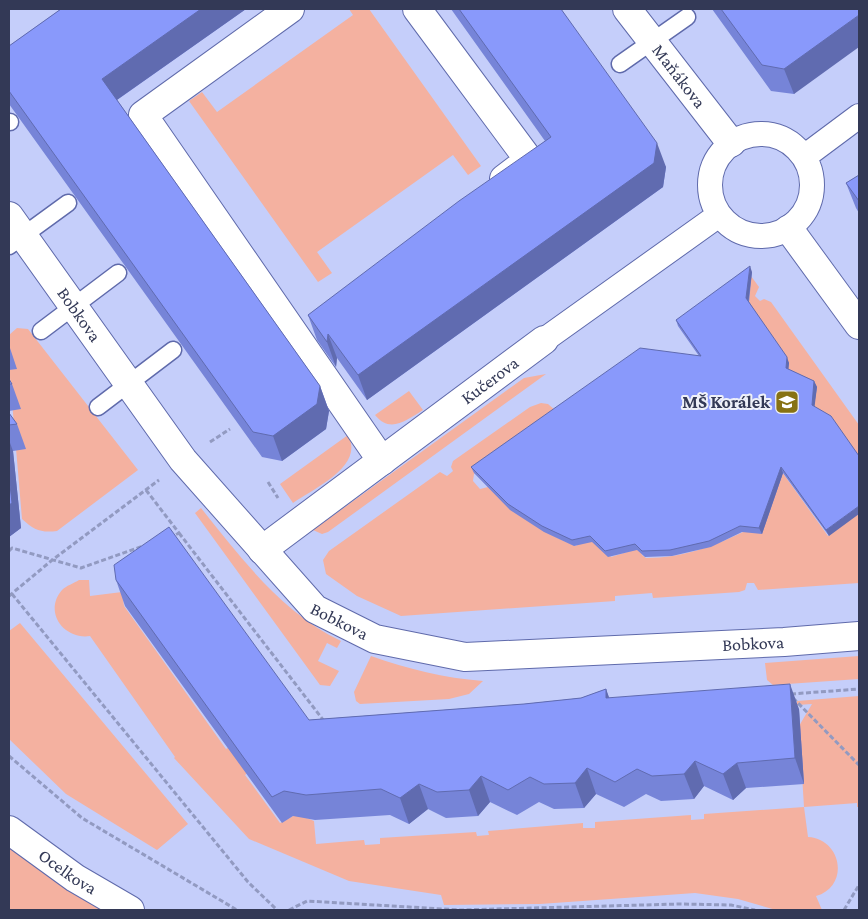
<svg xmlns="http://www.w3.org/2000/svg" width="868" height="919" font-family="'Crimson Pro',serif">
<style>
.green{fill:#f4b1a0}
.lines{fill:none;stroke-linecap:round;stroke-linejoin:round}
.service-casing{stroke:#5f6aab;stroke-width:19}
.pedestrian-casing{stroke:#5f6aab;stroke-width:26}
.minor-casing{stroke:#5f6aab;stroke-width:30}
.tertiary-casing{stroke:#5f6aab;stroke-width:30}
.path{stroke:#929ac1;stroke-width:3;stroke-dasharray:5 2.5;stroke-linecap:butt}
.service{stroke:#fff;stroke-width:16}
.pedestrian{stroke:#fff;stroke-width:24}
.minor{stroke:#fff;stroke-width:28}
.tertiary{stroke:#fff;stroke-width:28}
.wall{fill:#7684d8}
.shaded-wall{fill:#606bb0}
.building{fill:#8999fb;stroke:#606bb0}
.labels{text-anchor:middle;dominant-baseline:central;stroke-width:4;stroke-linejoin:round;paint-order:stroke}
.street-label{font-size:18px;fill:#333956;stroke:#eff1f9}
.poi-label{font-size:18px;font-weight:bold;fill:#333956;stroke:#eff1f9;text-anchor:end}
</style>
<rect width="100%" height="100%" fill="#c5cefa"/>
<!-- green -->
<path class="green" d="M349,9H369L481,166L468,175L453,155L317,252L332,273L318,282L189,101L202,92L217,112L353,15Z
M751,276L759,287L755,296L760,301L764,299L771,302L859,425V459L822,419L787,369L788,360L746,302Z
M17,328L28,329L138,470L57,531C41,533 34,530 22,519L9,366V335Z
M546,374L328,532L322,534L313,530L524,378Z
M409,391L423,410C407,420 390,434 375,415Z
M541,403L548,404L556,411L474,474L473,481L480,489L488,487C517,515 538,531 576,546L583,539L602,544L611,557L640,548L642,555L646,558C683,558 715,546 747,530L772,458L828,536L859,513V583L758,590L754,583H747L745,590L739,592L653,598L652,593L615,596V601L401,616L357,596L326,574L323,560L329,551L440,472L447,476L453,471L451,467L453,461L530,407Z
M348,435C365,466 314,488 293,503L280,484Z
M201,508C242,559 281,612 341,641L337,648L327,643L318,661L339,671L330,686L320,685L195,513Z
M79,580H89L90,596L122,592L124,606L226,749L233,745L251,770L245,775L280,823L297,814L314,821L316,844L364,840L365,845L380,844V838L476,832L477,836L489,835L488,831L583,823V828H595V822L691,815V820L704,819V814L804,807L799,726L812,704L797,705V701L859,696V807H857V803L804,807L808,837C842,839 850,886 816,896L822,910H776L738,899L695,893L540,904L444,905L441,895L349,881L249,839L174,758L175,757L90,636C64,640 43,612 62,590C66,586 74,583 79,580Z
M20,623L188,824L157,850L66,794L9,739V631Z
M371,656C408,669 444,678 483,681L469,694L449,699L360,704L356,701L354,692Z
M859,656V679L773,685L767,680L765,663Z
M9,842L107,910H11L9,909Z"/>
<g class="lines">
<!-- service casing -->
<g class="service-casing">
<path id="service" d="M620,64L687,17
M9,122H10
M9,246L68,203
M41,331L118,273
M98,407L173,350"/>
</g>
<!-- pedestrian casing -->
<g class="pedestrian-casing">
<path id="pedestrian" d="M710 185a51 51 0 1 1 102 0a51 51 0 1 1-102 0Z
M804,157L859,116
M544,340L719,215"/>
</g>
<!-- minor casing -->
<g class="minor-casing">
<g id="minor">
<path d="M290,9L143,115L382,461"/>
<path d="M417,9L529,160L504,179"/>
<path id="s1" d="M627,9L731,143"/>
<path id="s2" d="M9,216L183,460L315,609L375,639L465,657L784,642L859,636"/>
<path d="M789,229L859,325"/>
<path id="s3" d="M262,550L544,340"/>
</g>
</g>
<!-- tertiary casing -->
<g class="tertiary-casing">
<g id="tertiary">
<path id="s4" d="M9,830L75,878L130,910"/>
</g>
</g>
<!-- path -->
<path class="path" d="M210,442L230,429
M268,482L278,498
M146,490L179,533L173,536
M179,533L324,721
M9,551L12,548L81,568L143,546
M12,594L248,882L277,910
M9,596L51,561L159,480
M791,694L859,689
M793,698L859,765
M9,756L82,818L237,910
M289,910L307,901L460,910L680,904L731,905L755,910
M844,910L859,885"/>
<!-- service -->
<use href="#service" class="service"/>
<!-- pedestrian -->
<use href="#pedestrian" class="pedestrian"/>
<!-- minor -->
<use href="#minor" class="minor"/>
<!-- tertiary -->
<use href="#tertiary" class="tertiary"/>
</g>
<!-- wall -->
<path class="wall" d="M61,9H246L117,100L320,386L329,411L326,429L282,461L262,457L9,104V46Z
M451,9H561L666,167L663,187L367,400L337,358L336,367L317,340L308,315L545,141Z
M712,9H859L794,94L771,91Z
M859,175V213L856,208L846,183Z
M752,272L749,302L789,363L788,369L814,381L817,387L814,406L829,536L783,473L762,534L742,532L711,547L672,556L645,557L637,550L608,557L592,542L574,546L544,532L510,510L474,473L471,467L699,356L678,326L676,320Z
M9,345L17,369L9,370Z
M9,379L12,384L21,409L9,411Z
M9,413L17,424L26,449L13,451L21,528L9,537Z
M116,580L309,720L524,704L581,698L606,689L609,698L799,709L804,784L746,788L733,800L704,786L694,799L661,801L646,794L624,807L596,794L584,808L554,809L539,802L517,815L490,802L478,816L446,818L428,809L409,824L390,815L315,820L293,816L282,823L125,606Z"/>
<!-- shaded-wall -->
<path class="shaded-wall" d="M201,9H246L111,104L102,79Z
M859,15V47L794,94L784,69Z
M657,143L666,167L663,187L367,400L358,375Z
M750,266L752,272L748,304L746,298Z
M328,334L337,358L336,367L327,342Z
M787,357L789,363L788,374L786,368Z
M814,381L817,387L814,411L812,405Z
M320,386L329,411L326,429L282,461L273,436Z
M9,440L13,451L21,528L9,537Z
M781,467L783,473L762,534L759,528Z
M859,506V514L829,536L826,530Z
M790,684L799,709L804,784L795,758Z
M606,689L615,714L606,698Z
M695,761L704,786L694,799L684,774Z
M737,763L746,788L733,800L723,774Z
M587,768L596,794L584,808L575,783Z
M481,776L490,802L478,816L469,790Z
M419,784L428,809L409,824L400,798Z"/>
<!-- building -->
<path class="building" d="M61,9H201L102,79L320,386L317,404L273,436L253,432L9,91V46Z
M459,9H561L657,143L654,163L358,375L328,334L327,342L308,315L459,201L551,137Z
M721,9H859V15L784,69L762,65Z
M859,175V201L846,183Z
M750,266L746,298L787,357L786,368L814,381L812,405L831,416L859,456V506L826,530L781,467L759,528L740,526L709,541L670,550L642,551L635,544L605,551L590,536L572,540L542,526L508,504L471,467L640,348L701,356L676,320Z
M9,379L12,384H9Z
M9,413L17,424L9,425Z
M9,476L12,503L9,505Z
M169,527L309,720L524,704L581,698L606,689V698L790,684L795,758L737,763L723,774L695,761L684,774L652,776L637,769L615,782L587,768L575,783L544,784L530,777L508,790L481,776L469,790L437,792L419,784L400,798L381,789L306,795L284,791L272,797L116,580L114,565Z"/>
<!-- icons -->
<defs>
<g id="school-square" transform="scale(1.25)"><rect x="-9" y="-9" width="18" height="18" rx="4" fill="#877213" stroke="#eff1f9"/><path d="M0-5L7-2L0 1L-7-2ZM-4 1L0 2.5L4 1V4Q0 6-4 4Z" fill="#fff"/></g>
</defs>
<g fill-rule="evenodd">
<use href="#school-square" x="787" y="402"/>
</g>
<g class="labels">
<!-- street labels -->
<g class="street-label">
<text stroke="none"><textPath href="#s1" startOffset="85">Maňákova</textPath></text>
<text stroke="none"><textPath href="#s2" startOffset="121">Bobkova</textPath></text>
<text stroke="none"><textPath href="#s3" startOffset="284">Kučerova</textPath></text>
<text stroke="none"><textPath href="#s2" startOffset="526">Bobkova</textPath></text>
<text stroke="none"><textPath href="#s2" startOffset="946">Bobkova</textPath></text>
<text stroke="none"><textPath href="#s4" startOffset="72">Ocelkova</textPath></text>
</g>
<!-- poi labels -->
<g class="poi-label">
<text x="770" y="402">MŠ Korálek</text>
</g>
</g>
<!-- border -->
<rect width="868" height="919" fill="none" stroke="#333956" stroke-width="20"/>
</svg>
